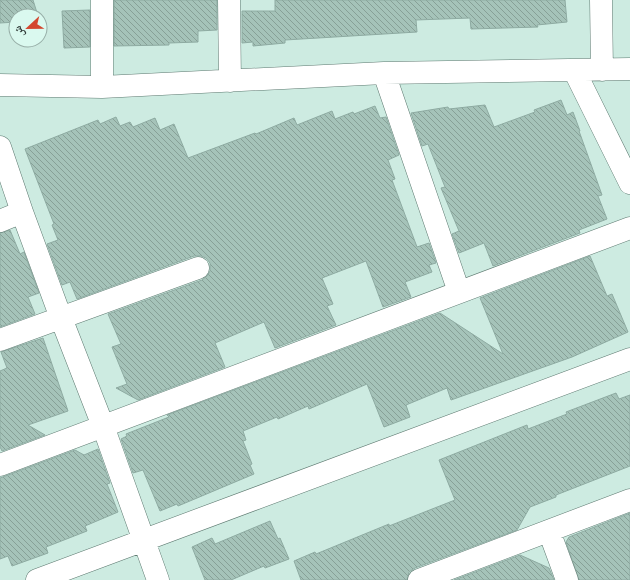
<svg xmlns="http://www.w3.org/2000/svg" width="630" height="580" font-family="'PT Sans','Noto Naskh Arabic',sans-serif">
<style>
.building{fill:url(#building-back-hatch);stroke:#8eaba2}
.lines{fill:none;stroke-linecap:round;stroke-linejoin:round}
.street-casing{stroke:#5e7a71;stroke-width:23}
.street{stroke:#fff;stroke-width:22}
</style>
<defs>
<pattern id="building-back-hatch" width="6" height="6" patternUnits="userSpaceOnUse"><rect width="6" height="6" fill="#a5c3b9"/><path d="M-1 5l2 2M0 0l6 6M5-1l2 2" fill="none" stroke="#87a097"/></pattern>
</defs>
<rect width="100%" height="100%" fill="#cdebe1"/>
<!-- building -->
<path class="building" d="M0,0H33L38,16H16V22L0,23Z
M114,0H217V30L198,31V42L169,43V45L114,46Z
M275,0H565L567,22L537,25L538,27L471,29L470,18L416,20L417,32L285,40V43L253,46V42L242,43V11H275Z
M90,10V47L64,48L62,11Z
M561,100L567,115L573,112L580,131H579L602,195L598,196L607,219L579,230L580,233L493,266L484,243L459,253L452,234L459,231L441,188L445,187L428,144L422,146L411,113L448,107L449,109L485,105L494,127L535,112L534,110Z
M375,106L380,118L386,117L399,155L388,160L395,179L392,180L417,247L429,243L436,263L429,265L432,272L405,282L411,297L383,307L366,261L322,278L333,304L327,306L336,325L275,348L264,322L215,343L225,367L138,400L116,388L127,384L112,347L121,344L108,314L202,280L207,276L210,271V263L206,258L201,256H194L77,299L70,282L62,285L47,244L58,240L52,225L54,224L25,149L98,120L100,124L116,117L120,126L130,122L133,127L155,118L160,130L174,124L188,158L255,133L256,134L294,118L297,125L332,111L335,119L353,112L354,114Z
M10,230L20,254L24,252L39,293L28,297L35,314L0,327V233Z
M590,256L607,296L612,294L628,332L572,357L451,400L447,388L406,405L410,417L384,427L367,384L309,409L308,406L278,419L277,417L243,431L246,440L243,441L252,464L250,465L254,474L178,506L177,504L160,511L143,470L133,473L121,439L127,436L126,434L169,417L167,415L440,313L503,354L480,298Z
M43,338L68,411L28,425L45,435L2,451L0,447V371L7,368L1,352Z
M616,393L619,399L630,395V466L556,495V497L530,507L517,530L415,568L409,572L407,580H301L294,561L315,552L316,554L389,524V526L455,500L439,460L527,425L528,429L567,414L566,412Z
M98,449L110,483L107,484L118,512L85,526L87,531L46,547L48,553L12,566L8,556L0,559V478L75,450L84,455Z
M630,513V580H579L566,542L569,537Z
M270,521L278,539L280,538L289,559L265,568L264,566L231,580H205L192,547L212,538L215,544Z
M520,555L549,568L554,580H454Z"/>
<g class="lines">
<!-- street casing -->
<g class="street-casing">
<path id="street" d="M229,0L230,81
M601,0L602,70
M574,70L630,183
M384,73L459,292
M0,85L102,87L384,73L630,69
M102,87V0
M0,147L22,212L61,318L103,426L158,580
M0,221L22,212
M0,340L198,268
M0,465L630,228
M549,531L567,580
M37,580L630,359
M419,580L630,500"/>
</g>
<!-- street -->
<use href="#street" class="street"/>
</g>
<!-- north arrow -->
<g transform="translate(28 28) rotate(248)"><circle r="19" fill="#daf9ef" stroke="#97aea7"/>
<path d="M0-3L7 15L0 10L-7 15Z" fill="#d3472f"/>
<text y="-6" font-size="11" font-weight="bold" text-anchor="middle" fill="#323e3a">ش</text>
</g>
</svg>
